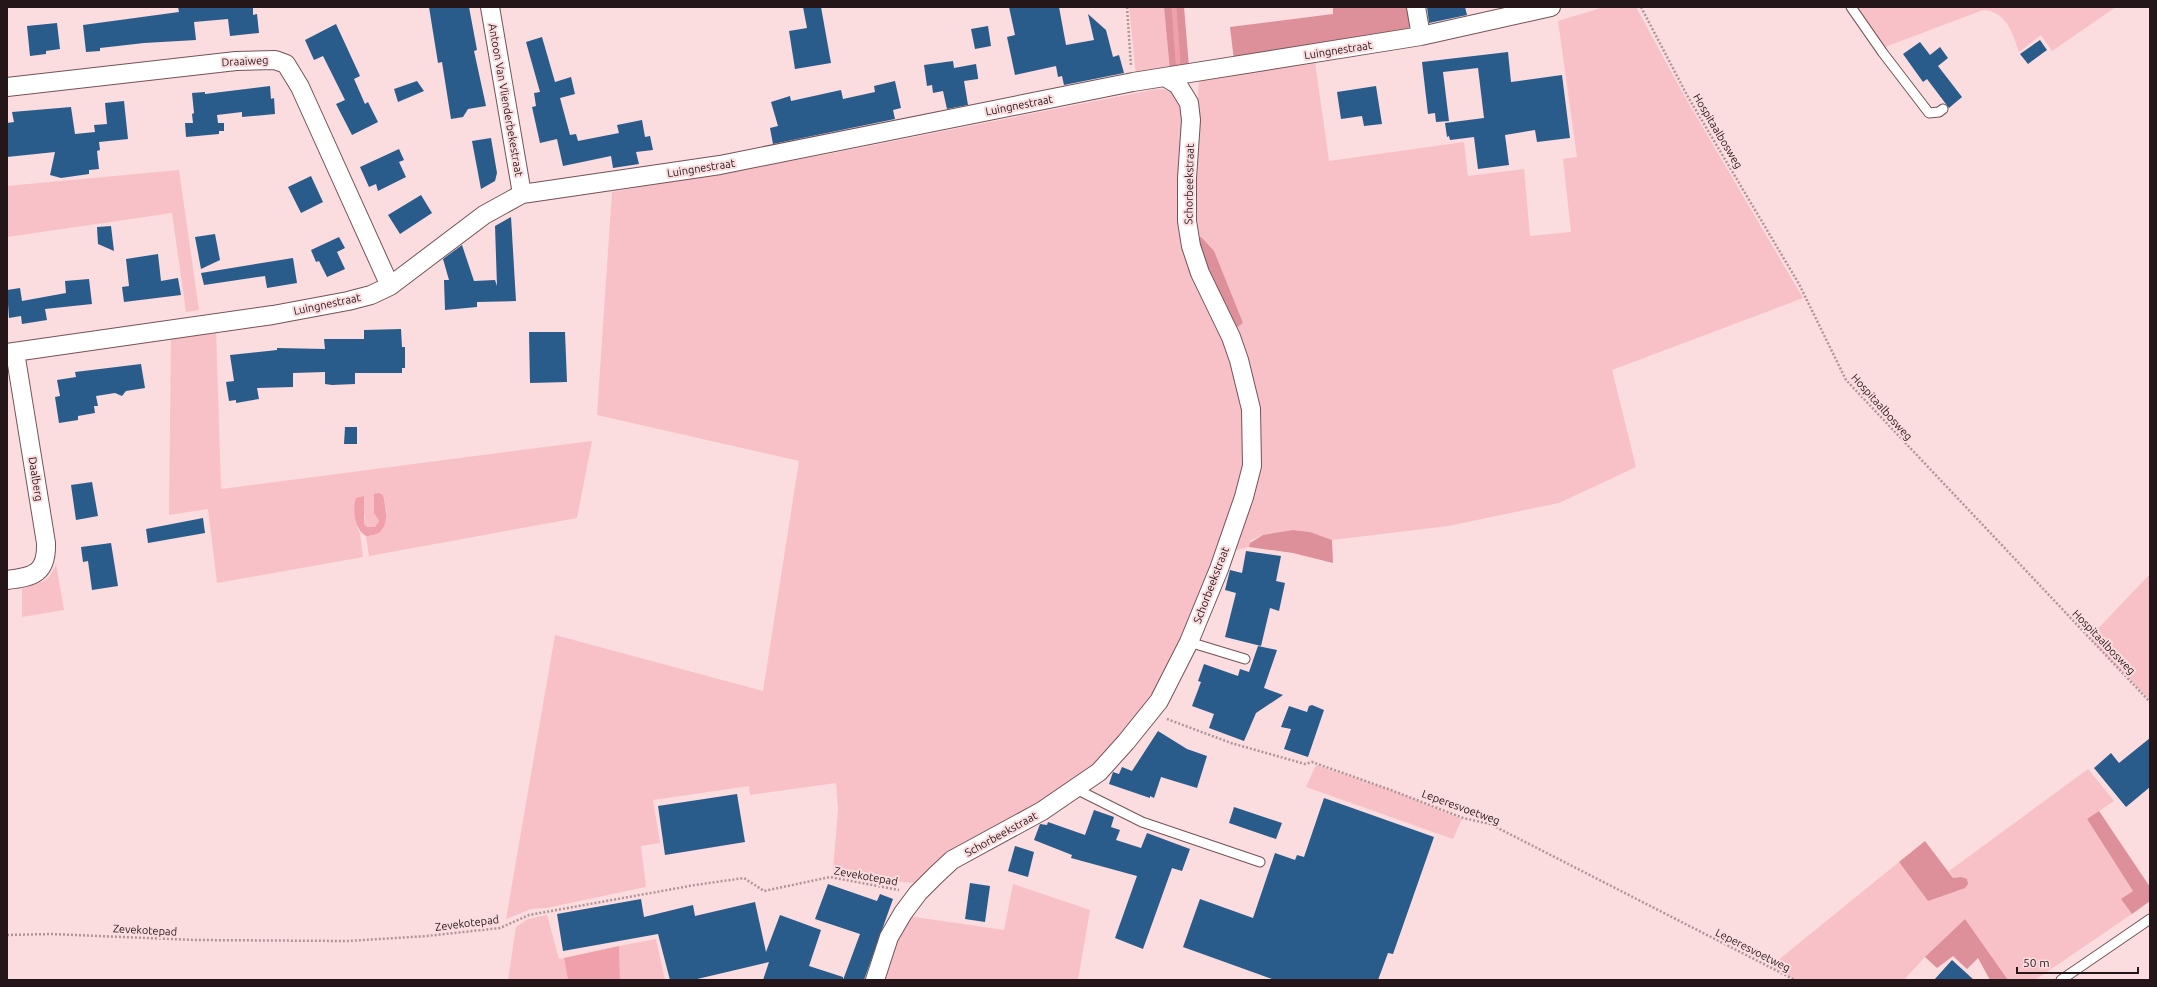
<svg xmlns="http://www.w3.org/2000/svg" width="2157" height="987" font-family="Ubuntu,sans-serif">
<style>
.green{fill:#f8c1c7}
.forest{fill:#dd8f9a}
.water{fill:#efa0ab}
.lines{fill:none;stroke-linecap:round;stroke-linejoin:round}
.stream{stroke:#efa0ab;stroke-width:5}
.building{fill:#295c8b}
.lane-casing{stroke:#745357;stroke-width:11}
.street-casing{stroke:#745357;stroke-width:20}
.path{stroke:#ae9598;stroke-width:2.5;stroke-dasharray:2 2;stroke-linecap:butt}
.lane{stroke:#fff;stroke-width:9}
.street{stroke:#fff;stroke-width:18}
.labels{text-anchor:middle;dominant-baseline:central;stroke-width:4;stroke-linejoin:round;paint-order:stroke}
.street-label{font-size:11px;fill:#251719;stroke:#fbdcdf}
</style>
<rect width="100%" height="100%" fill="#fbdcdf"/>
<!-- green -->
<path class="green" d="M1129,7H1164L1170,71L1136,76Z
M1604,7H1636L1685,97L1803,298L1612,370L1636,467L1559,503L1448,526L1332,540L1310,532L1293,530L1263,535L1251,540L1249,547L1231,551L1259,457L1232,331L1243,323L1195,239L1196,125L1199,80L1315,62L1329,161L1464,142L1468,176L1524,169L1530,236L1571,232L1563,159L1577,157L1558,21Z
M1856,7H2116L2052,51L2041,35L2019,52C2012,32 2007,12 1983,10L1885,47Z
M1157,89C1169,89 1174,93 1183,101L1180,196L1230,355L1239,391L1245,440L1243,471L1231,509L1195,607L1164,678L1140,713L1103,758L1058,792L951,853L915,883L864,879L833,870L838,809L836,783L750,795L749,786L653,800L660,843L641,846L646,887L546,908L531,909L506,919L555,635L763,691L799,461L597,415L612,192L823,155Z
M179,170L199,310L186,312L172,213L7,237V186Z
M216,329L221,489L592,441L577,518L369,556L366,536H372L387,512L383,495L374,494V513L379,521L375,527H367L364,524L365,514L357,527L360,533L363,557L217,583L208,509L169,515L171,337Z
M56,564L64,610L22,617V585C42,582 48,584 56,564Z
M2150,574V700L2089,638Z
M1316,765L1391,790L1462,819L1453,839L1306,787Z
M2088,769L2114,801L2087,819L2133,891L2122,899L2132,914L2035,980H2008L1965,919L1925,957L1904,980H1796L1771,966L1899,862L1928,901L1961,877L1953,878L1949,871Z
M1013,884L1090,910L1078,980H879L908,916L1004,930Z
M547,915L559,959L564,958L568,980H508L516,927L528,919Z
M656,939L665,980H620L619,946Z"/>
<!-- forest -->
<path class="forest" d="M1164,7H1184L1189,67L1170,71Z
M1333,7H1409L1411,21L1409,30L1234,60L1230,27L1333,14Z
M1201,237L1214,251L1243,323L1232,331L1195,239Z
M1293,530L1310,532L1332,540L1333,563L1293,553L1249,547L1250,543L1263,535Z
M2099,811L2150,887V901L2132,914L2121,899L2133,891L2087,819Z
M1925,841L1953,878L1961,877L1967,879L1968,884L1965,888L1928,901L1899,862Z
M1965,919L2008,980H1990L1978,958L1967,969L1953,956L1937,968L1925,957Z"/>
<!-- water -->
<path class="water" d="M379,493L383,495C387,512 391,536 366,536C355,530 352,510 356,498L364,496V524L367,527H375L379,521L374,513V494Z
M619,946L620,980H568L564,958Z"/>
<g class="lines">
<!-- stream -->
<path class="stream" d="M1174,7L1178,62"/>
</g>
<!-- building -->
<path class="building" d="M178,7H253V15L257,14L259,33L230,36L228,19L194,22L196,40L144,43L100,48V51L86,52L83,25L179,12Z
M429,7H469L477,50L474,51L486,106L468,109L463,117L451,119L442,62L438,63Z
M803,7H821L831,63L795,69L789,31L807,28Z
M1009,7H1059L1066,45L1094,40L1088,14L1106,30L1113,57L1119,55L1124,73L1064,85L1062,76L1058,77L1056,66L1015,75L1007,37L1015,35Z
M1427,7H1465L1467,15L1429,23Z
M57,23L60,49L46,51V54L30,56L27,26Z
M336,24L360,76L354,79L365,104L368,102L378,122L352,135L336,104L345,100L323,56L314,60L305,40Z
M988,26L991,46L975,49L971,29Z
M542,37L555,82L571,77L575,94L560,98L570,135L576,134L578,141L619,133L617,125L642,120L645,137L650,136L653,150L636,152L639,164L613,168L611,156L563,166L557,139L540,143L532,107L536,106L534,93L540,92L526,42Z
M2040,40L2047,50L2028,64L2020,54Z
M1920,42L1930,55L1940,47L1948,58L1938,66L1962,97L1949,108L1927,79L1923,82L1903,54Z
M1508,52L1511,82L1562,75L1570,138L1537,142L1535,130L1505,135L1509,165L1478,169L1474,137L1450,140L1449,136L1447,137L1445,123L1484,118L1478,68L1443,72L1449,121L1436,122L1435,113L1428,114L1422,62Z
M953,61L954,68L976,64L978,77V79L964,81L968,105L947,109L943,91L933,93L932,85L927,86L924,65Z
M417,81L424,91L398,102L394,89Z
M895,81L901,108L893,110L895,119L773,144L770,128L778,126L771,102L790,96L791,101L841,90L843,99L875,92L874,86Z
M270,86L271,99L274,98L275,114L242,117V112L217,115L218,123H224V131H219V134L186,137L185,123H193L192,114L194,113L192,93L205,92V94Z
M1376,86L1382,124L1364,126L1362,116L1341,119L1337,92Z
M124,101L128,139L99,142L100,150L97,151L99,169L89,170V174L61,178L50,175L55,152L7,157V123L14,122L12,112L71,107L75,134L95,132L94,125L107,124L105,103Z
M491,138L497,173L495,181L481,189L472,141Z
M399,149L404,160L399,162L406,177L378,191L376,184L369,187L360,167Z
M311,176L323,202L301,213L288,187Z
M421,195L432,213L400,234L388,215Z
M511,217L516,301L477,302V307L445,310L444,280H449L443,259L462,245L474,281L495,280L497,286L495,226Z
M111,226L114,251L98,244L97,227Z
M215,234L220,260L201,269L195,237Z
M339,237L345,248L337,252L345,269L327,277L319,261L316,262L311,250Z
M158,254L161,281L178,278L181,295L124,302L122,287L129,286L126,259Z
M293,258L297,283L267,288L265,276L204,285L201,273Z
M89,279L92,304L45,309L47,320L22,324L21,316L9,318L7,290L20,288L22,301L66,293L65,281Z
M401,329L402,347H405V368H402V373H355V384L332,385L325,384V372L293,373V387L257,388L259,399L236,403V400L229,401L226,382L234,381L230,355L277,350V348L325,349L324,339H364V330Z
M529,332H565L567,382L530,383Z
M141,364L145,388L126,391L122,396L115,393L96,396L98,406H94L95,413L78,416V420L59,423L55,397L60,396L57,380L76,377L75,372Z
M345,427H357V444H344Z
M92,482L98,516L76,520L71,485Z
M203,518L205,533L148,543L146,529Z
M111,543L118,586L92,590L88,561L83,562L81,547Z
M1246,551L1281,556L1276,581L1285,583L1279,611L1270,608L1261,646L1225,637L1236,593L1225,590L1230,570L1242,573Z
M1258,646L1277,650L1264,688L1283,695L1256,713L1244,741L1209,728L1214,714L1192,706L1201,682L1198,681L1204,664L1238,676L1240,669L1249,672Z
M1312,705L1324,710L1308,757L1284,749L1291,729L1281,727L1289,706L1307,712L1309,706Z
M1158,731L1187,749L1207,756L1197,788L1161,777L1154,798L1150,796V798L1109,784L1113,772L1119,774L1122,767L1132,771Z
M2150,738V787L2126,807L2094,768L2111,753L2119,763Z
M737,794L745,842L665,855L658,806Z
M1324,798L1434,837L1393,954L1388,953L1378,980H1275L1183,947L1200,899L1253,918L1275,853L1295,860L1297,855L1304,857Z
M1234,807L1282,823L1276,839L1229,823Z
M1094,810L1114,817L1111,827L1120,830L1116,840L1141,848L1147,833L1190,849L1182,871L1172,868L1143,949L1115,938L1137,876L1071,858L1072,855L1034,840L1040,824L1047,825L1048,822L1085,835Z
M1015,846L1034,852L1028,877L1008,871Z
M970,883L990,886L985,922L965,919Z
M828,884L877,901L880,894L893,899L864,980H843L860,934L815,919Z
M641,899L644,917L693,905L695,916L755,902L766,952L780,915L821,930L809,966L843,977V980H763L769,962L693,980H670L658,934L563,951L557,914Z
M1952,960L1974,980H1934Z"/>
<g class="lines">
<!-- lane casing -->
<g class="lane-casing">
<path id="lane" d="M1851,7L1883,53L1929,113L1939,112L1943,109
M1189,642L1245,659
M1076,789L1142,822L1260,862
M2061,980L2150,919"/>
</g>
<!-- street casing -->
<g class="street-casing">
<path id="street" d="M490,7L522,194
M1416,7L1421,36
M7,87L236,61L275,60L286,64L300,87L390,286
M7,353L273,315L348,301L371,295L390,286L484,215L522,194L720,165L1133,82L1421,36L1551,7
M7,580C34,577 47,573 46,543L15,352
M875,980L889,937L903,913L918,893L936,875L952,860L1042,811L1099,772L1126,742L1159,701L1189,642L1219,569L1244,497L1252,466L1251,409L1239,360L1231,337L1200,273L1191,246L1187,221V178L1191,120L1189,103L1178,85L1165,77"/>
</g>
<!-- path -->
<path class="path" d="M1127,7L1131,66
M1641,7L1688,97L1799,284L1846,380L2150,702
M1167,719L1231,743L1305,764L1312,762L1391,790L1463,818L1490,824L1795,980
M7,935L51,934L194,940L348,941L427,936L500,928L529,915L695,885L744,878L764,891L830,877L899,890"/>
<!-- lane -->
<use href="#lane" class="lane"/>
<!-- street -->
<use href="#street" class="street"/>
</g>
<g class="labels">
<!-- street labels -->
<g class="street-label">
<text transform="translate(1338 50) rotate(-9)">Luingnestraat</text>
<text transform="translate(245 61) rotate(-3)">Draaiweg</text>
<text transform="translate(506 100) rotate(80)">Antoon Van Vlienderbekestraat</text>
<text transform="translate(1019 105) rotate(-11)">Luingnestraat</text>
<text transform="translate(1718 131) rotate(59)">Hospitaalbosweg</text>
<text transform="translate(701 168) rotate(-9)">Luingnestraat</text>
<text transform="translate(1189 184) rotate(-89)">Schorbeekstraat</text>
<text transform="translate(327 304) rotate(-12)">Luingnestraat</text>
<text transform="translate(1882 407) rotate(48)">Hospitaalbosweg</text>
<text transform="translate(36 479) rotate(81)">Daalberg</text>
<text transform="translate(1211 585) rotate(-69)">Schorbeekstraat</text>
<text transform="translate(2104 642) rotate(46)">Hospitaalbosweg</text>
<text transform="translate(1461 807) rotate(20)">Leperesvoetweg</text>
<text transform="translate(1001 834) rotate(-29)">Schorbeekstraat</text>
<text transform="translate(866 876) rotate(10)">Zevekotepad</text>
<text transform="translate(467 923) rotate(-7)">Zevekotepad</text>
<text transform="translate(145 930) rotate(3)">Zevekotepad</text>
<text transform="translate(1753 950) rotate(27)">Leperesvoetweg</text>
</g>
</g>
<!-- border -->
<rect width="2157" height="987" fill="none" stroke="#251719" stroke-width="16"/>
<!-- scale -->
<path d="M2017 967v6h121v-6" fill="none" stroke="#251719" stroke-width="2"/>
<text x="2023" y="967" font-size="12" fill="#251719" stroke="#fbdcdf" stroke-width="3" paint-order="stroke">50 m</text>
</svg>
